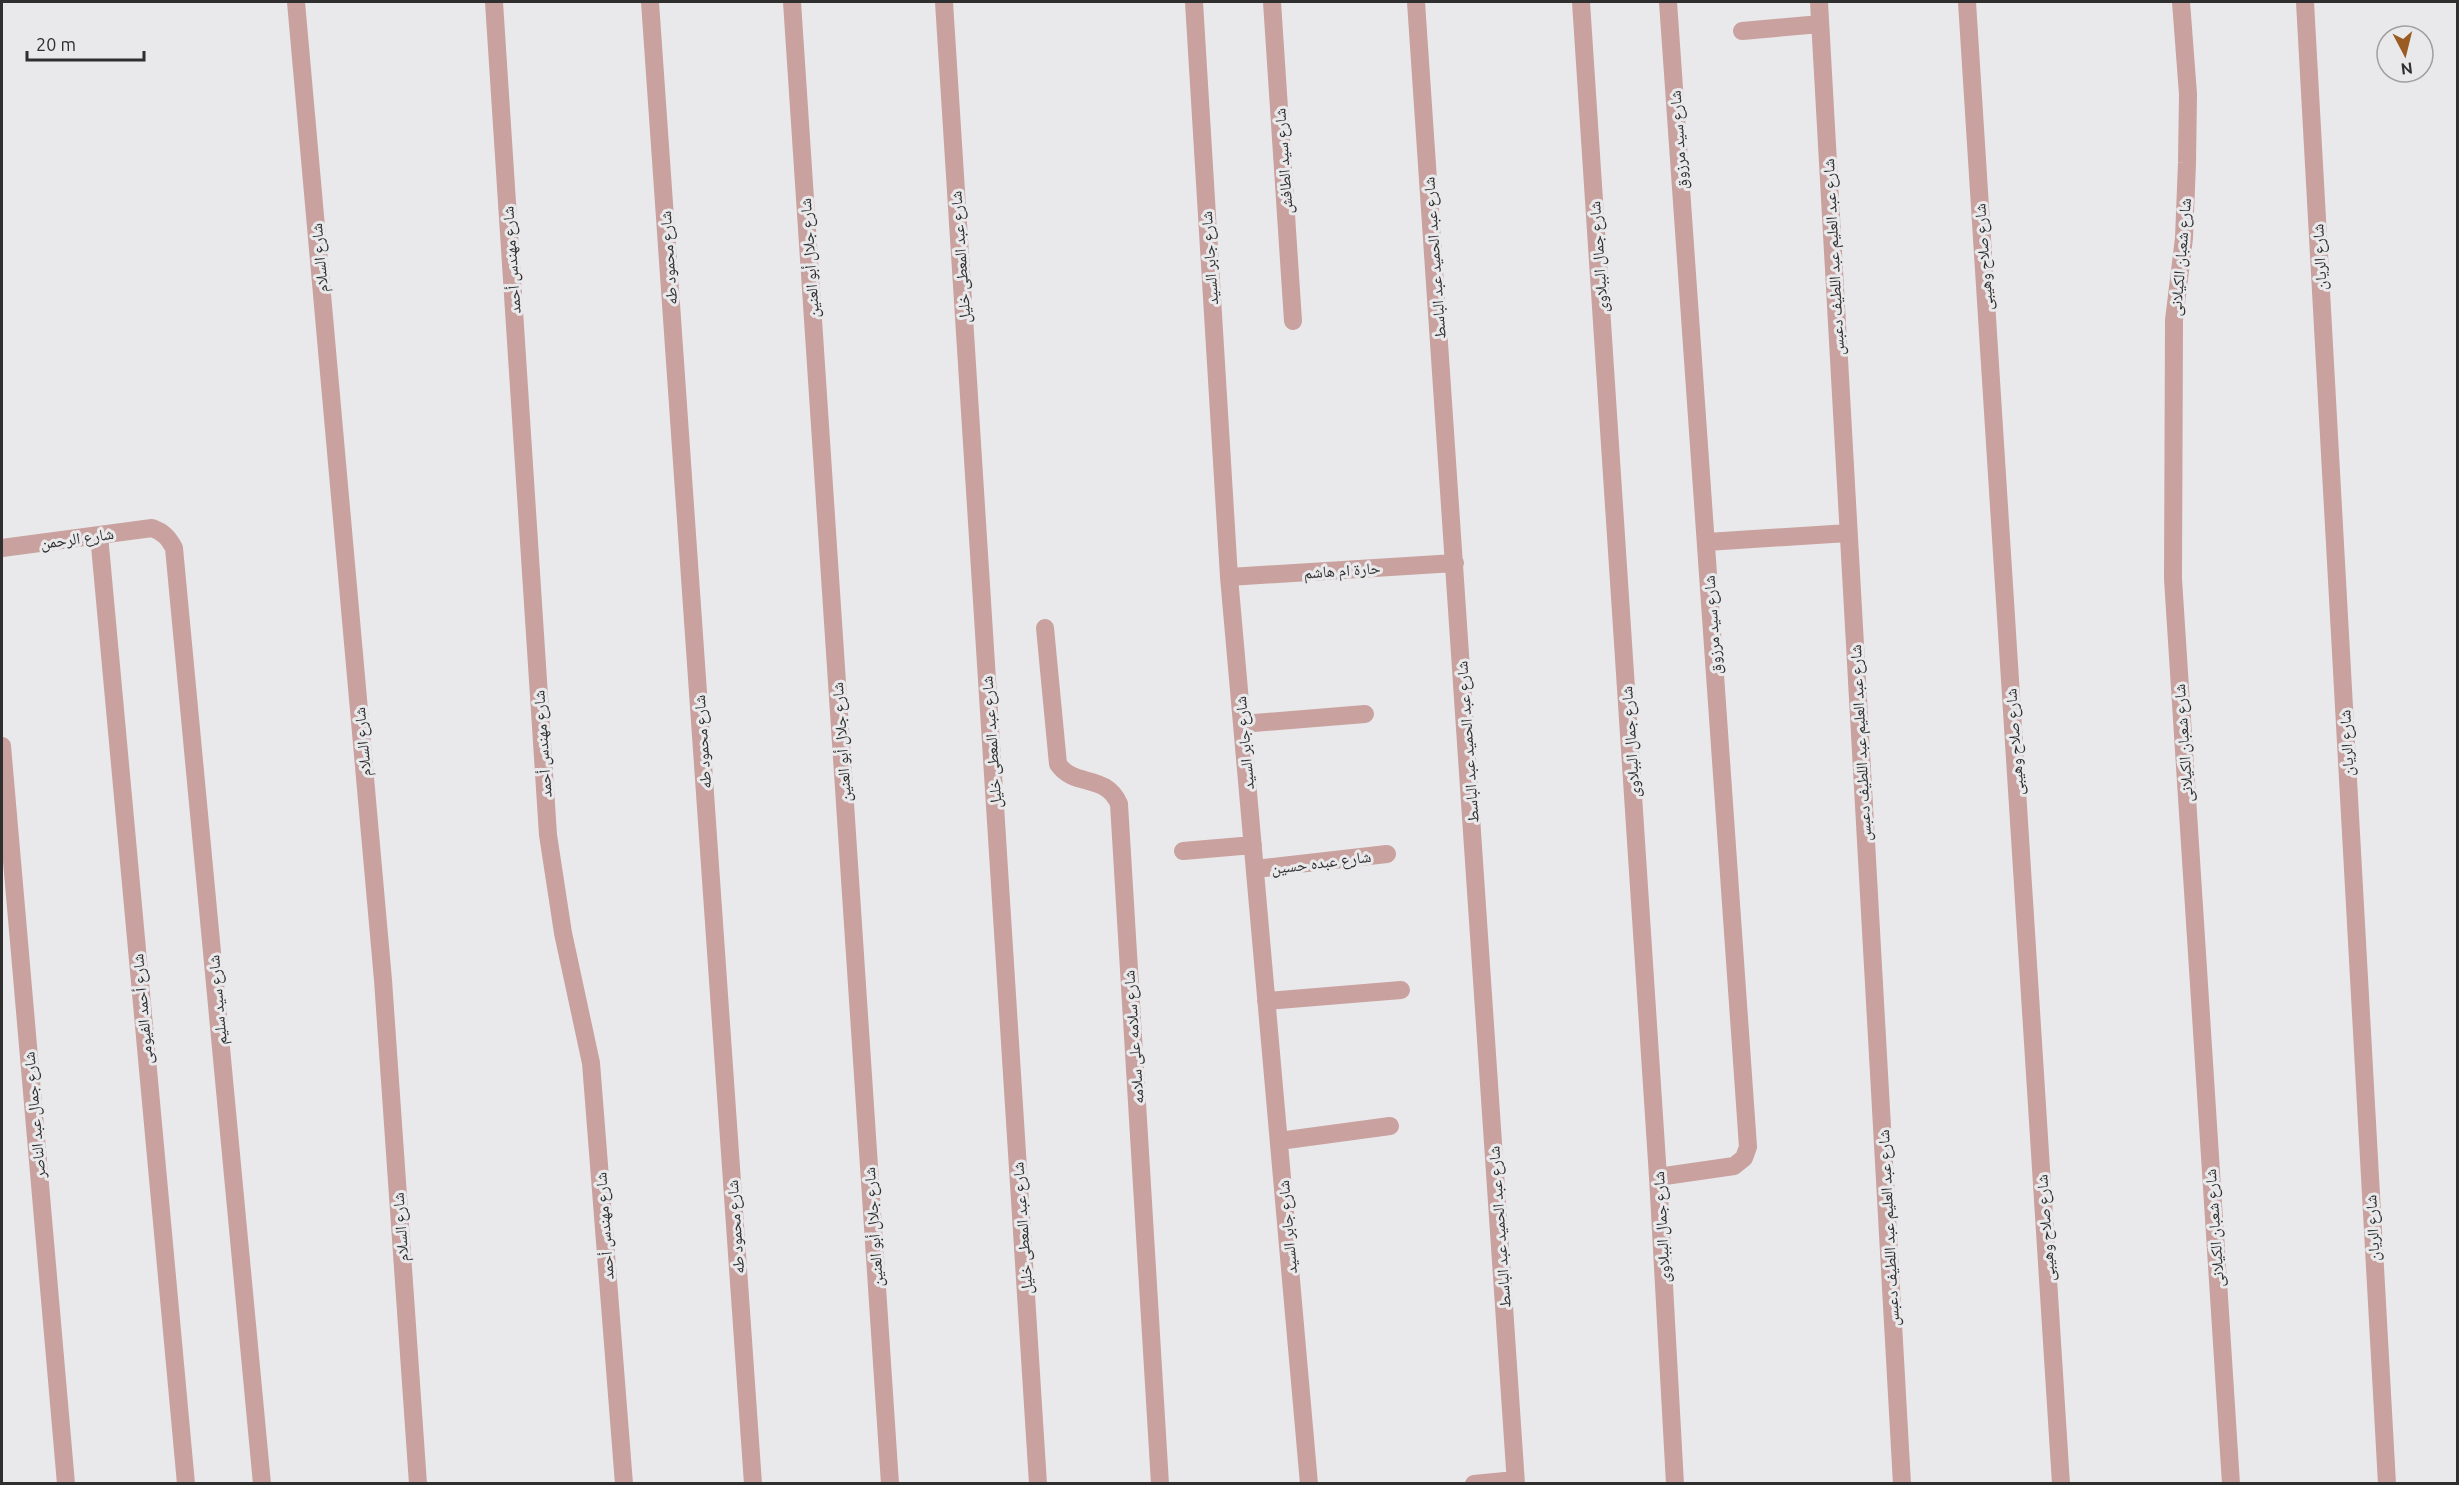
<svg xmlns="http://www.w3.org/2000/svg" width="2459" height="1485" font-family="Ubuntu,'Noto Naskh Arabic',sans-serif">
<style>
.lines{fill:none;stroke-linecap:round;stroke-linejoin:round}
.street{stroke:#c9a19f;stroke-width:18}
.labels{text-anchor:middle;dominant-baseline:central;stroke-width:6;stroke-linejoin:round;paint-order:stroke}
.street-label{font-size:16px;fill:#2f2f2f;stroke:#e9e9eb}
</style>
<rect width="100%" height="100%" fill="#e9e9eb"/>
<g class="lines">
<!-- street -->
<path class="street" d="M296,2L383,980L418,1484
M494,2L548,835L563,933L591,1063L624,1484
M650,2L753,1484
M792,2L890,1484
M944,2L1038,1484
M1194,2L1229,577L1309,1484
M1272,2L1293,321
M1416,2L1516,1484
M1581,2L1658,1177L1675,1484
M1819,2L1902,1484
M1967,2L2061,1484
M2181,2L2188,94L2187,163L2184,238L2174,320L2173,579L2231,1484
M2305,2L2387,1484
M1742,31L1820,24
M99,535L186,1484
M1707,542L1848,533
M2,548L152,528C163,532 168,537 174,548L262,1484
M1229,577L1455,563
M1045,628L1058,764C1074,788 1106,773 1119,804L1160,1484
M1242,724L1365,714
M2,746L66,1484
M1183,851L1253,845
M1255,869L1387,854
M1266,1001L1401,990
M1279,1141L1390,1126
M1658,1177L1734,1166L1744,1158L1748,1147L1668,2
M1474,1484L1515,1480"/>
</g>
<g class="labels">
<!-- street labels -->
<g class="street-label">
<text transform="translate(1678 140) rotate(-94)">شارع سيد مرزوق</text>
<text transform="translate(1283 161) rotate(-94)">شارع سيد الطافش</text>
<text transform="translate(960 257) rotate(-94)">شارع عبد المعطى خليل</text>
<text transform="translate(1598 257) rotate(-94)">شارع جمال الببلاوى</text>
<text transform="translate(1833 257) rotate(-93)">شارع عبد العليم عبد اللطيف دعبس</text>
<text transform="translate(1983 257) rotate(-94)">شارع صلاح وهيبى</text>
<text transform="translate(2180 257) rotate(-85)">شارع شعبان الكيلانى</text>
<text transform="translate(2319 257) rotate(-93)">شارع الريان</text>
<text transform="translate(319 258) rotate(-95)">شارع السلام</text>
<text transform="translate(668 258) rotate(-94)">شارع محمود طه</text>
<text transform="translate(809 258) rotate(-94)">شارع جلال أبو العنين</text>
<text transform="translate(1209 258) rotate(-94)">شارع جابر السيد</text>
<text transform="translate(1434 258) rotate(-94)">شارع عبد الحميد عبد الباسط</text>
<text transform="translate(511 260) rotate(-94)">شارع مهندس أحمد</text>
<text transform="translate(77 538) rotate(-8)">شارع الرحمن</text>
<text transform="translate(1342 570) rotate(-4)">حارة ام هاشم</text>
<text transform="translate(1712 625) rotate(-94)">شارع سيد مرزوق</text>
<text transform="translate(362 742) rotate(-95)">شارع السلام</text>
<text transform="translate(702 742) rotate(-94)">شارع محمود طه</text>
<text transform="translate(841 742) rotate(-94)">شارع جلال أبو العنين</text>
<text transform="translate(991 742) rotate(-94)">شارع عبد المعطى خليل</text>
<text transform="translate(1467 742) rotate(-94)">شارع عبد الحميد عبد الباسط</text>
<text transform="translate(1630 742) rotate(-94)">شارع جمال الببلاوى</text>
<text transform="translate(2014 742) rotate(-94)">شارع صلاح وهيبى</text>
<text transform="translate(1244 743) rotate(-95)">شارع جابر السيد</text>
<text transform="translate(1860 743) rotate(-93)">شارع عبد العليم عبد اللطيف دعبس</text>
<text transform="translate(2183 743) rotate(-94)">شارع شعبان الكيلانى</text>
<text transform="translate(2346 743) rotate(-93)">شارع الريان</text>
<text transform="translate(542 744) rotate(-94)">شارع مهندس أحمد</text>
<text transform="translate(1321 862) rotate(-7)">شارع عبده حسين</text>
<text transform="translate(217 1000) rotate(-95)">شارع سيد سليم</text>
<text transform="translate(142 1009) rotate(-95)">شارع أحمد الفيومى</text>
<text transform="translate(1133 1037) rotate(-94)">شارع سلامه على سلامه</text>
<text transform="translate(34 1115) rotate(-95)">شارع جمال عبد الناصر</text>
<text transform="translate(604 1226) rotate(-94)">شارع مهندس أحمد</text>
<text transform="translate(400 1227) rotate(-94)">شارع السلام</text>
<text transform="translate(735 1227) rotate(-94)">شارع محمود طه</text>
<text transform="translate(873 1227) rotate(-94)">شارع جلال أبو العنين</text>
<text transform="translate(1287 1227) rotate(-95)">شارع جابر السيد</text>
<text transform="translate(1499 1227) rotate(-94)">شارع عبد الحميد عبد الباسط</text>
<text transform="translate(1661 1227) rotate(-93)">شارع جمال الببلاوى</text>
<text transform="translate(1022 1228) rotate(-94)">شارع عبد المعطى خليل</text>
<text transform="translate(1888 1228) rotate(-93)">شارع عبد العليم عبد اللطيف دعبس</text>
<text transform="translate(2045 1228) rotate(-94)">شارع صلاح وهيبى</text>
<text transform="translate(2214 1228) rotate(-94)">شارع شعبان الكيلانى</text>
<text transform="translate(2372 1228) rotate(-93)">شارع الريان</text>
</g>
</g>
<!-- border -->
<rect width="2459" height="1485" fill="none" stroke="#2f2f2f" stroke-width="6"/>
<!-- north arrow -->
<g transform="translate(2405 54) rotate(173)"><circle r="28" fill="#e9e9eb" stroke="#9f9fa0" stroke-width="1.5"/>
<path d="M0-4.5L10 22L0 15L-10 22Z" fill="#9a5c22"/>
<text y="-9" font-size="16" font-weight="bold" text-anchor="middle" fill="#2f2f2f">N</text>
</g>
<!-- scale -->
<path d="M27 51v9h117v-9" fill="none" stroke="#2f2f2f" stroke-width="3"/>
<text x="36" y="51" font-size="18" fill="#2f2f2f" stroke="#e9e9eb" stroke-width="4.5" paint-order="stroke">20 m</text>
</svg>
